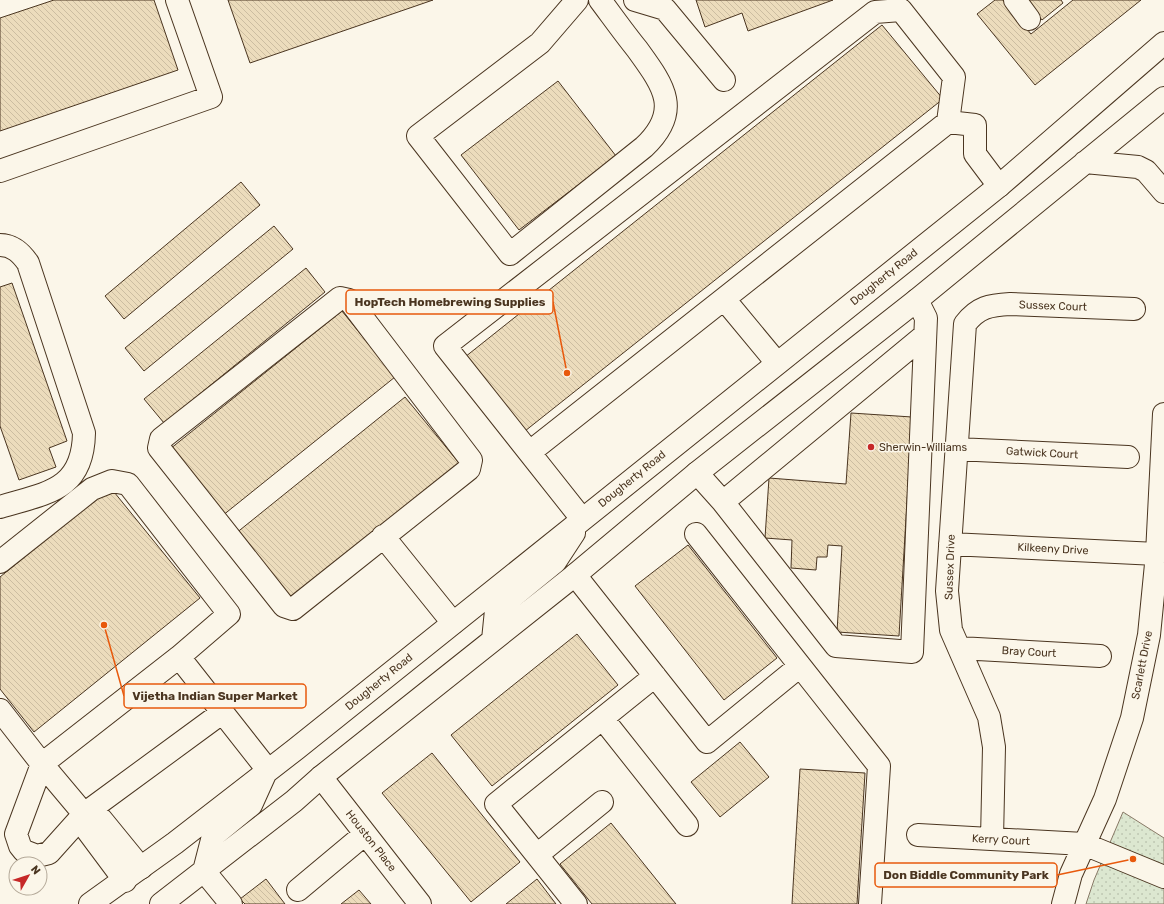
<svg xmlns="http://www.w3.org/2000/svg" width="1164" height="904" font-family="Rubik,sans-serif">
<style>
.park{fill:url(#park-dots);stroke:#887966}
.building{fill:url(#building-back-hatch);stroke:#4a3520}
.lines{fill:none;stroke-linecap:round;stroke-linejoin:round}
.minor-casing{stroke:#4a3520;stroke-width:24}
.major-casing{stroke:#4a3520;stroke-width:24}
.minor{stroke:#fbf6e9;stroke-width:22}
.major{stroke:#fbf6e9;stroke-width:22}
.poi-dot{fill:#c62828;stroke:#fbf6e9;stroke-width:1.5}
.labels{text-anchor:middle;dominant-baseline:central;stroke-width:3;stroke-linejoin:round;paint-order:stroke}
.street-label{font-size:11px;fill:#4a3520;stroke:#fbf6e9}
.poi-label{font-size:11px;fill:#4a3520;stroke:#fbf6e9;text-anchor:start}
.leader{fill:none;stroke:#e8590c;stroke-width:1.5}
.callout-dot{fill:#e8590c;stroke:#fbf6e9;stroke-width:1.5}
.callout{fill:#fbf6e9;stroke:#e8590c;stroke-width:1.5}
.callout-label{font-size:12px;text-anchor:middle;font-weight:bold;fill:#4a3520}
</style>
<defs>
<pattern id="park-dots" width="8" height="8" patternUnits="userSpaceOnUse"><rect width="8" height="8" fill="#dce7d0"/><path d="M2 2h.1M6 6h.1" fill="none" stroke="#bec7b2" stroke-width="1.8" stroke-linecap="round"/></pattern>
<pattern id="building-back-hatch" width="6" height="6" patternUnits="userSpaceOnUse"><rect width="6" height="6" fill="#ecdcbc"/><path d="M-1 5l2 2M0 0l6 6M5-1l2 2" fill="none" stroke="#ccbda1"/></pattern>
</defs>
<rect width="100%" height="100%" fill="#fbf6e9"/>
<!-- park -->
<path class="park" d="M1123,812L1164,838V904H1086L1094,880Z"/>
<!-- building -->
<path class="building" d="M54,0H154L178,70L0,131V18Z
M228,0H433L250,63Z
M696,0H833L748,31L742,13L705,27Z
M995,0H1003L1031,34L1073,0H1141L1035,85L977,14Z
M1026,0H1061L1063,3L1042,20Z
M882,25L943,99L525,431L465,357Z
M558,81L616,156L519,230L461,155Z
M241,182L260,205L124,319L105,296Z
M274,226L293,249L144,371L125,348Z
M306,268L325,292L164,423L144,399Z
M12,283L67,441L49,448L56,467L19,480L0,426V287Z
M342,311L395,377L222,516L170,449Z
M405,397L459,463L289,600L235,534Z
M851,413L912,417L899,636L837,632L842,546L828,545L827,557H817L816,570L791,568L792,540L765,538L769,478L846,484Z
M110,487L200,598L34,732L0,689V577Z
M688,545L777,658L724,700L635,586Z
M577,634L618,685L492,786L451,735Z
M740,742L769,777L720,817L691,782Z
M432,753L520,862L471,902L382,793Z
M800,769L865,773L857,904H792Z
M611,823L676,904H592L560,864Z
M266,879L285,904H245L240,899Z
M537,879L556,904H506Z
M359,890L371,904H341Z"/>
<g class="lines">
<!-- minor casing -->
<g class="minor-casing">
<path id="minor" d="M577,0L540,43L418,136L510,254L644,147C683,110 663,85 637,49C624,33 612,16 600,0
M635,0L665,9L724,80
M1015,0L1029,19
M0,171L211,97L177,0
M0,245C13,245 21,253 28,263L84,433C83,491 46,493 0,507
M340,298L349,300L471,460L469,469L293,609L284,606L159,448L161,439Z
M724,299L777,363
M956,449L1128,457
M530,452L948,122
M697,473L723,502L836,646L912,652L926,318L917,300
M723,502L925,335
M582,519L445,346L875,12L901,10L954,77L948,122L975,125V154L999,186
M696,534L879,766L870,904
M383,536L453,623
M950,544L1157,554
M0,562L92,489L112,481L128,484L229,614L179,657L42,764L0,710
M575,575L707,742L800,666
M959,648L1100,656
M179,657L267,769
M603,719L687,825
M321,777L420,904
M84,814L101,819L141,868
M918,835L1084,844L1164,877
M992,839L994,747L989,717L951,630L947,591L965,324C978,307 990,305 1010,304L1134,309
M537,855L602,802
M204,871L231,904
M125,881L87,830L84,814L42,764L16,834L20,846L24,851L37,856L49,853L84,814L223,712
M298,890L365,834
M576,904L496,804L655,676
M1063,904L1071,874L1105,799L1132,718L1149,635L1157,554L1164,414"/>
</g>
<!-- major casing -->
<g class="major-casing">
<path id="major" d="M1085,162L1138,167L1146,171L1164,192
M493,640L496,610L555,562L574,533
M204,871L213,836L251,805L265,774
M90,904L175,843L296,749L999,186L1164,43
M161,904L294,801L321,777L575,575L697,473L917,300L1164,98"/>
</g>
<!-- minor -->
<use href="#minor" class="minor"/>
<!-- major -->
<use href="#major" class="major"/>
</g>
<!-- markers -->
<circle class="poi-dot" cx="871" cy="447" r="4"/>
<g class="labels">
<!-- street labels -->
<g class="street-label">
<text transform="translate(884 277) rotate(-39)">Dougherty Road</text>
<text transform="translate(1053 306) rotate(2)">Sussex Court</text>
<text transform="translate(1042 453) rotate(3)">Gatwick Court</text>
<text transform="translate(632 479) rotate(-39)">Dougherty Road</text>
<text transform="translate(1053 549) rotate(3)">Kilkeeny Drive</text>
<text transform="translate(950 567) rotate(-88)">Sussex Drive</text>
<text transform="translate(1029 652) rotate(3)">Bray Court</text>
<text transform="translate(1142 665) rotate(-79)">Scarlett Drive</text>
<text transform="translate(379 682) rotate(-39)">Dougherty Road</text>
<text transform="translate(1001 840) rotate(3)">Kerry Court</text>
<text transform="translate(371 841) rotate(52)">Houston Place</text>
</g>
<!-- poi labels -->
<g class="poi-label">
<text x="879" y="447">Sherwin-Williams</text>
</g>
</g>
<!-- callouts -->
<path class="leader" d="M567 373L553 302M104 625L124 696M1133 859L1057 875"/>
<g class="callout-dot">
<circle cx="567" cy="373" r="4"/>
<circle cx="104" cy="625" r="4"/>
<circle cx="1133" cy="859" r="4"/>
</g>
<g class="callout">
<rect x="346" y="290" width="207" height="24" rx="4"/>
<rect x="124" y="684" width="182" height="24" rx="4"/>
<rect x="875" y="863" width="182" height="24" rx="4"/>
</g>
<g class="callout-label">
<text x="450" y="306">HopTech Homebrewing Supplies</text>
<text x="215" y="700">Vijetha Indian Super Market</text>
<text x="966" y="879">Don Biddle Community Park</text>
</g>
<!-- north arrow -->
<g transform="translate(28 876) rotate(51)"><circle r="19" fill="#fbf6e9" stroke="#b4a999"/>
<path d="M0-3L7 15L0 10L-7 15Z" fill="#c62828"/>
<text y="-6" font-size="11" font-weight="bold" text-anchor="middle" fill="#4a3520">N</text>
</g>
</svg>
